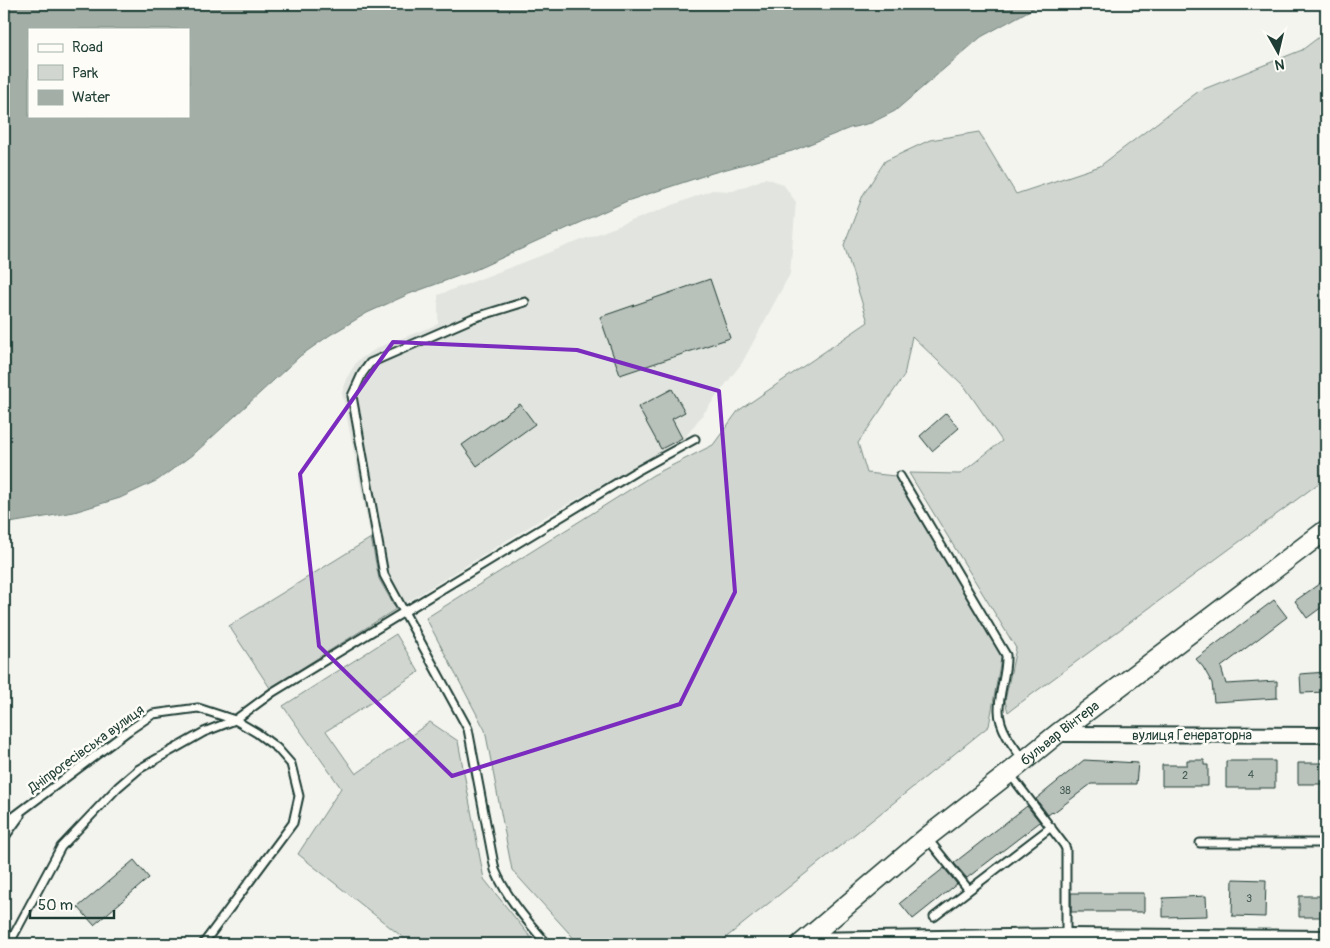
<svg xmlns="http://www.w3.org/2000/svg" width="1330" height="948" font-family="Pangolin,sans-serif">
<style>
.built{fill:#e2e5df}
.green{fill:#d1d6d1;stroke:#788a82}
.water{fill:#a3aea7;stroke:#6e8179;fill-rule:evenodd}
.building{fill:#b9c1bb;stroke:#1f3d34}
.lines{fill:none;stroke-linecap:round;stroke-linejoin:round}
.lane-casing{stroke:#1f3d34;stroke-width:11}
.street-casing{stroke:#1f3d34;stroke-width:18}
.secondary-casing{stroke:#1f3d34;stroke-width:22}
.lane{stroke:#fdfcf7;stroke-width:7}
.street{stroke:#fdfcf7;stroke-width:14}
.secondary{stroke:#fdfcf7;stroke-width:19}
.marked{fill:none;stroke:#7b2cbf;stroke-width:4;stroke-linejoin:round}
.labels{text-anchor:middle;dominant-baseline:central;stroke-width:5;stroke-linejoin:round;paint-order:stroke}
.number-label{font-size:11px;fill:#465e56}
.street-label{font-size:14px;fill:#1f3d34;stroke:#fdfcf7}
</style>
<rect width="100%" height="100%" fill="#f4f4ef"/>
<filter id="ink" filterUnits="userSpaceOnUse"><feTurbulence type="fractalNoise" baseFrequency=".02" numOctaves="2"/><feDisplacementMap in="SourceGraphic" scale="10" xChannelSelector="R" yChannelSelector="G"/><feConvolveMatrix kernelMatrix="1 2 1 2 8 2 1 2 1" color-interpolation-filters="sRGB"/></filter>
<g filter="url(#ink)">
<!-- built -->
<path class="built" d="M766,178L783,184L796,202L790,274L742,363L684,439L547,516L396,609L379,579L342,393L346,379L357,361L379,347L438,324V295L712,190L733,191Z"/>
<!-- green -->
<path class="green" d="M1323,34L1326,38V478L1008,712L1005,701L1016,648L909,473L960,474L1002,441L965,387L912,336L904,376L858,443L867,473L895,476L1002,653L989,726L718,944H579L512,870L485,730L426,618L653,475L713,445L738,411L868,322L844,245L863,195L885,161L930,140L979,132L1016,194L1100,166L1199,91L1302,50Z
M371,538L379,579L396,609L270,688L229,626Z
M396,634L419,672L326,731L356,774L430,722L458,741L484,879L536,944H410V943L298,854L341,788L283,706Z"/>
<!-- water -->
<path class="water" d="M4,4H1041L981,37L895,111L871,123L850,128L792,151L712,173L627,201L475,270L409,294L367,313L330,335L300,356L196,452L158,480L120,498L74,512L4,524ZM29,29H189V116H29Z"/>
<!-- building -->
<path class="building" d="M710,279L730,338L620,375L600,317Z
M672,389L685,412L672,419L682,438L661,449L638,407Z
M520,404L535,424L477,466L462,445Z
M946,413L959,428L932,451L920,436Z
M1326,579V604L1307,618L1295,601Z
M1274,600L1287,617L1221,667L1226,684L1277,681V698L1214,702L1212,683L1203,667L1196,659Z
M1326,672V692L1301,693L1300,674Z
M1084,760L1138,763L1136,784H1091L1053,813L1052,812L1048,815L1036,799Z
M1187,760H1204V765H1208V786H1162V765H1187Z
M1226,761H1275V788H1226Z
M1298,763H1326V784H1298Z
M1027,806L1040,822L967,878L966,877L954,863Z
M134,860L149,878L94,925L78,907Z
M944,868L957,884L913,919L900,903Z
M1233,879L1266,880L1265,917L1232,916Z
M1071,893H1144V912H1071Z
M1206,896L1207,916L1163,917V898Z
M1299,896H1326V917H1299Z"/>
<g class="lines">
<!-- lane casing -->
<g class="lane-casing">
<path id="lane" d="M525,302L473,318L370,363L362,374L352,396L384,575L468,729L495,870C507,898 527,921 547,944
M900,476L1006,655C1007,673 999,691 999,710C999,728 1012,745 1023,759
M1010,774L1064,845L1066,849V944
M4,824L128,731L153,714L198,708L235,720L257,733L277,748L291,764L299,796L293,823L203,944
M4,838L20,816
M927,838L969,890
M1200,843H1326
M934,917L1051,827
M9,944L61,847L118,787L139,769L204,732L235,720L273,692L404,612L635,472L695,439"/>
</g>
<!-- street casing -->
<g class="street-casing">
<path id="street" d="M1057,734L1326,735
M805,940L1066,936L1326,938"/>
</g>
<!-- secondary casing -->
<g class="secondary-casing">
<g id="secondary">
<path id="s1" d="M801,944L927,837L1009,773L1057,734L1326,530"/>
</g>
</g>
<!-- lane -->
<use href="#lane" class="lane"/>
<!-- street -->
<use href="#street" class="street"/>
<!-- secondary -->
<use href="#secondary" class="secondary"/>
</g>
</g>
<!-- marked area -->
<path class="marked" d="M393,342L577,350L719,391L735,592L680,704L452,776L319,646L300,474Z"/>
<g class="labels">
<!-- number labels -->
<g class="number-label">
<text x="1251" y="774">4</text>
<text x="1185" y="775">2</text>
<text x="1065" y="790">38</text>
<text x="1249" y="898">3</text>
</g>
<!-- street labels -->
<g class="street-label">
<text stroke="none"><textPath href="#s1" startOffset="334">бульвар Вінтера</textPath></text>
<text x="1192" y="735">вулиця Генераторна</text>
<text transform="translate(86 749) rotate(-36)">Дніпрогесівська вулиця</text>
</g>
</g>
<!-- margin -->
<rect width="1330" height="948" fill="none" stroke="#fdfcf7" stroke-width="20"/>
<rect x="10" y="10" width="1310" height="928" fill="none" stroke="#1f3d34" stroke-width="2" filter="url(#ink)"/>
<!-- legend -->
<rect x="28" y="28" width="162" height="90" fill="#fdfcf7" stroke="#a4b0a9"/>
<rect x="38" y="44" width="25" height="8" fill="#fdfcf7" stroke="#a4b0a9"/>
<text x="72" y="52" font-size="15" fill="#1f3d34">Road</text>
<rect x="38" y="65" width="25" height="15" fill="#d1d6d1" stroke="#a4b0a9"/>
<text x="72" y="78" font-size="15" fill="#1f3d34">Park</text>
<rect x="38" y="90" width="25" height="15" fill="#a3aea7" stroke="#a4b0a9"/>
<text x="72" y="102" font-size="15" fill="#1f3d34">Water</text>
<!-- north arrow -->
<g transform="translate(1278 52) rotate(172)" stroke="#fdfcf7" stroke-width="4" paint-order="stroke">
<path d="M0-4L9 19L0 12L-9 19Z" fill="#1f3d34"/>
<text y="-8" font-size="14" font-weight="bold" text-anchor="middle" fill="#1f3d34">N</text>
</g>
<!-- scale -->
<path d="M30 910v8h84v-8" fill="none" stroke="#1f3d34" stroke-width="2.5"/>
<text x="38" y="910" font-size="15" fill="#1f3d34" stroke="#fdfcf7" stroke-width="4" paint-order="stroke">50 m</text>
</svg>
